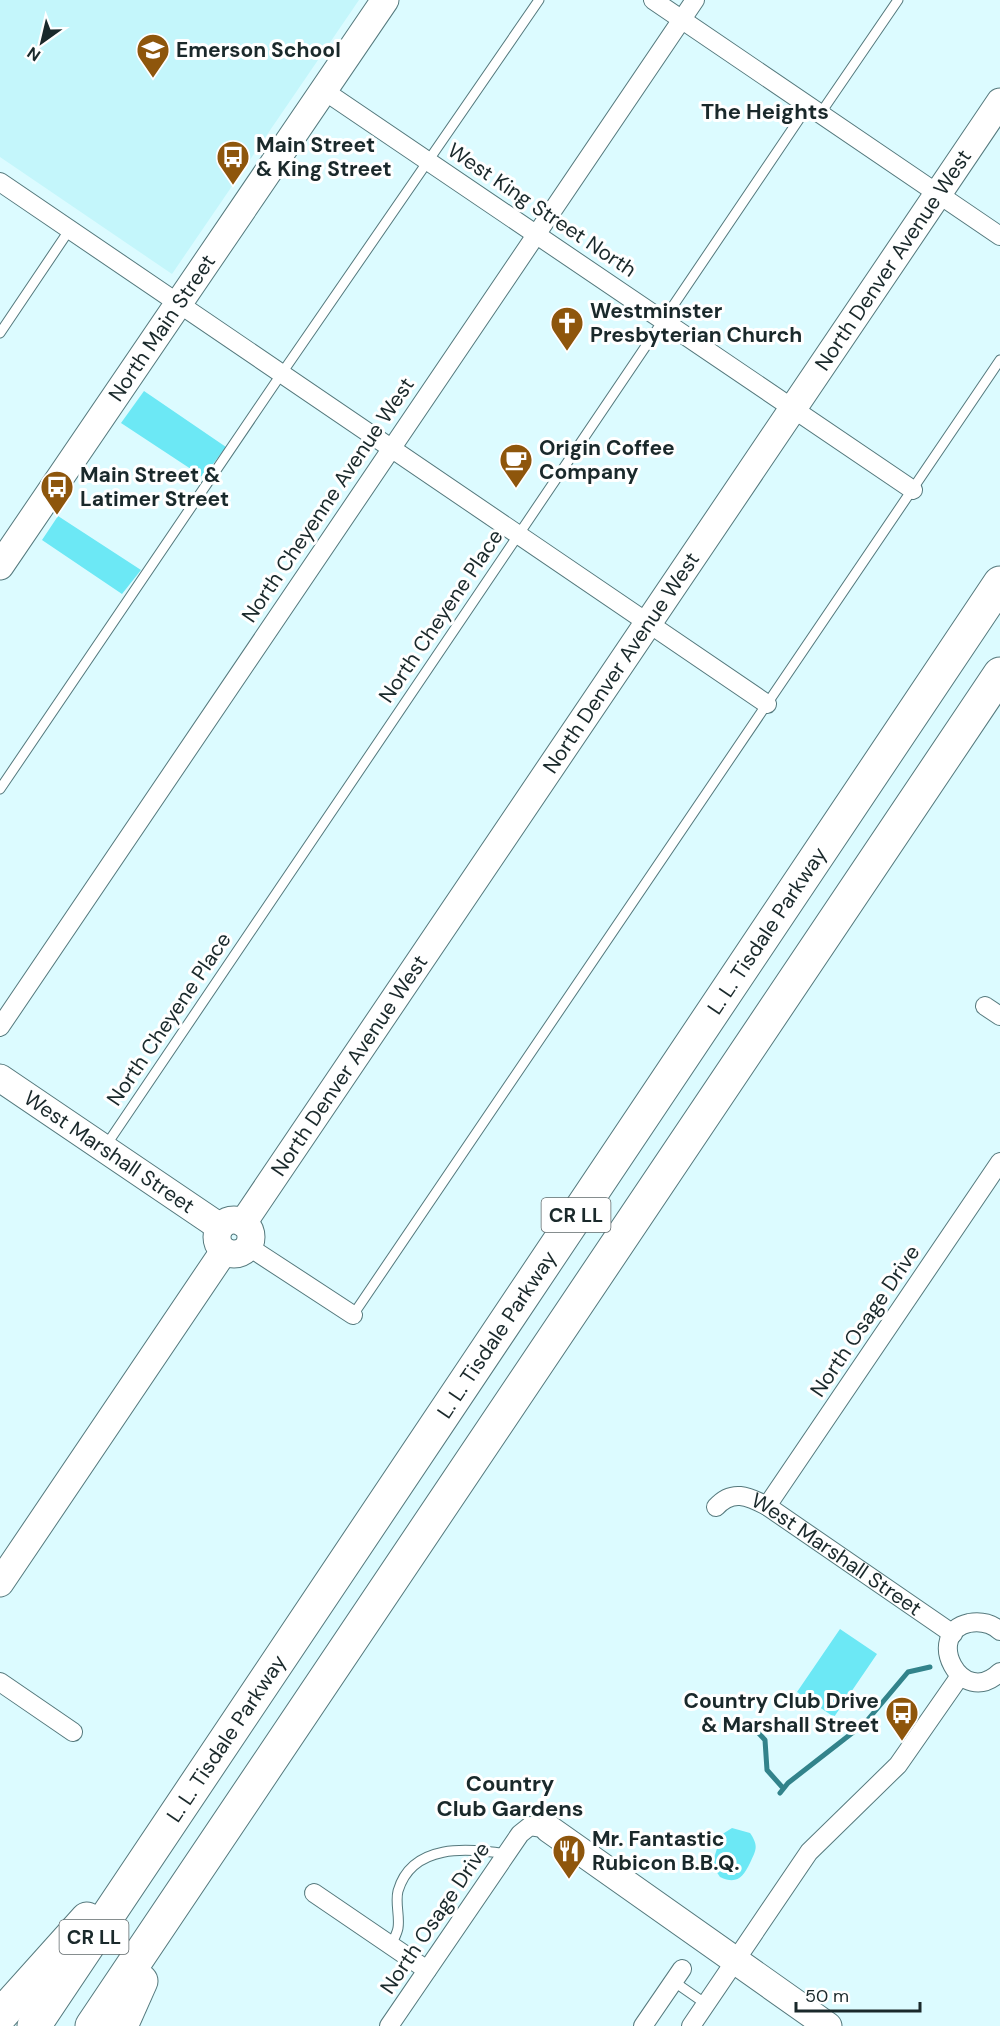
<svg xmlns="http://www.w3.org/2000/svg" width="1000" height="2026" font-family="'DM Sans',sans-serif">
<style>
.built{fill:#c4f6fb}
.green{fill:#6ce8f5}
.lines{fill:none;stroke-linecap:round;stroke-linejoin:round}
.stream{stroke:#32838b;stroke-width:5}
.lane-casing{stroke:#55797d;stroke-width:11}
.street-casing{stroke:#55797d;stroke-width:20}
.secondary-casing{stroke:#55797d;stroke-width:29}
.highway-casing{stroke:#55797d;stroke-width:35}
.lane{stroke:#fff;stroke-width:9}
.street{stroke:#fff;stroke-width:18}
.secondary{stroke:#fff;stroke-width:27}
.highway{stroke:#fff;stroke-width:33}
.labels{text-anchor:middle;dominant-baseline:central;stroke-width:6;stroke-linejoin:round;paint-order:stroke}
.shield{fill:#fff;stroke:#5f696b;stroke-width:1.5}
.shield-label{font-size:20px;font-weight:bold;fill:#1a292b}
.poi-label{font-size:21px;font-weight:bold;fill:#1a292b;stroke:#fff;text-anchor:start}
.street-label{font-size:21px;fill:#1a292b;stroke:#fff}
.neighbourhood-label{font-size:22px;font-weight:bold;fill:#1a292b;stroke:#fff}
</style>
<rect width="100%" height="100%" fill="#dcfbff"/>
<!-- built -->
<path class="built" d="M0,0H359L172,274L0,157Z"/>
<!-- green -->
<path class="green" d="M144,391L226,447L203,477L121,423Z
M58,516L141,570L122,594L42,540Z
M840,1629L877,1654L834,1717L797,1692Z
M732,1828L750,1833C759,1846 756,1850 750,1863C743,1877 737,1885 720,1877L712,1865L721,1835Z"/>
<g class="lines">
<!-- stream -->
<path class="stream" d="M753,1727L765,1740L767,1770L783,1788
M780,1793L788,1783L865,1723L908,1672L930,1667"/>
<!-- lane casing -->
<g class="lane-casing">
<path id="lane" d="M820,114L898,0
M0,333L70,229
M0,789L282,373L539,0
M105,1147L808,106
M353,1315L1000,360
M391,1946C393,1940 397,1934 398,1928C400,1916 395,1903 398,1891C412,1843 468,1848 506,1854
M673,1981L706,2004"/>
</g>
<!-- street casing -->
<g class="street-casing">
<g id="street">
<path d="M653,0L1000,236"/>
<path d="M323,90L913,490"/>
<path d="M0,182L767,704"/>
<path d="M985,1006L1000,1016"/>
<path d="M0,1027L695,0"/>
<path d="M249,1247L353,1315"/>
<path d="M767,1506L1000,1162"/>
<path id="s1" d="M716,1507C732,1489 748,1496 767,1506L953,1634"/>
<path d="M1000,1631C991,1623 981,1621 969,1623C923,1633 961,1710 1000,1672"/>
<path d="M0,1682L73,1732"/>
<path d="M314,1893L427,1970"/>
<path d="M389,2026L520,1834L530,1826L549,1829"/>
<path d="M643,2026L682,1969"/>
<path d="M691,2026L809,1852L898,1765L960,1676"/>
</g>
</g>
<!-- secondary casing -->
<g class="secondary-casing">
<g id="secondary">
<path id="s2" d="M0,566L385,0"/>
<path id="s3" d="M0,1078L220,1227"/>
<circle cx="234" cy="1237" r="17"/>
<path id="s4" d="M243,1223L1000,102"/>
<path d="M0,1583L224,1251"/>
<path d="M549,1829L828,2026"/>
</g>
</g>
<!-- highway casing -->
<g class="highway-casing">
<g id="highway">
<path d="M0,2016L87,1919"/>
<path id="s5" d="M34,2026L1000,583"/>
<path d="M92,2026L1000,674"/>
<path d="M121,2026L141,1981"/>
</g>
</g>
<!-- lane -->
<use href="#lane" class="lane"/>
<!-- street -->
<use href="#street" class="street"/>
<!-- secondary -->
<use href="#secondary" class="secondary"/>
<!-- highway -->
<use href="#highway" class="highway"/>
</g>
<!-- icons -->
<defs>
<g id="school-pin" transform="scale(1.725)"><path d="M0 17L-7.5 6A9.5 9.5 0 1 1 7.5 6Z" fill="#8e560c" stroke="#fff"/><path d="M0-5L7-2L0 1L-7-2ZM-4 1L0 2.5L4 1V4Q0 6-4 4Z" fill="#fff"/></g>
<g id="bus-pin" transform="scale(1.725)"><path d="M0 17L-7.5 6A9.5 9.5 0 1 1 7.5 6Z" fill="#8e560c" stroke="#fff"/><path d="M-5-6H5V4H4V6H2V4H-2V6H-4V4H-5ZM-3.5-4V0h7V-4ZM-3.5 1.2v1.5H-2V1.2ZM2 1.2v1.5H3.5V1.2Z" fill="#fff"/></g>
<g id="church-pin" transform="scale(1.725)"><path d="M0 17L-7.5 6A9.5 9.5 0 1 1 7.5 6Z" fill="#8e560c" stroke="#fff"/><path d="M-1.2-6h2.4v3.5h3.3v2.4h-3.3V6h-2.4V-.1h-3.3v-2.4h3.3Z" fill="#fff"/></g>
<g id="cafe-pin" transform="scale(1.725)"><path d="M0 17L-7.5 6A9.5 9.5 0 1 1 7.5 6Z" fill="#8e560c" stroke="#fff"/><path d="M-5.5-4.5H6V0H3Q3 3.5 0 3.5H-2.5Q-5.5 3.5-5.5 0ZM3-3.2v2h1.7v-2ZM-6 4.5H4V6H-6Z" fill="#fff"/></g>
<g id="restaurant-pin" transform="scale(1.725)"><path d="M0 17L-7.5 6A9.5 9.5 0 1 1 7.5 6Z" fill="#8e560c" stroke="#fff"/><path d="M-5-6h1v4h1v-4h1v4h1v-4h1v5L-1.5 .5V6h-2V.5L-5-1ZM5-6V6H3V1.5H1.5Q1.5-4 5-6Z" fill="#fff"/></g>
</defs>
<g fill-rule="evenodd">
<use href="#school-pin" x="153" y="50"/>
<use href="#bus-pin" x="233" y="157"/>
<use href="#church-pin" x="567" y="323"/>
<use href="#cafe-pin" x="516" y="460"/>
<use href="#bus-pin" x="57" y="487"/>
<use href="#bus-pin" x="902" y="1713"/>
<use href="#restaurant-pin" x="569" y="1851"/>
</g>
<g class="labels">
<!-- shield labels -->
<g class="shield">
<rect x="541.5" y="1198" width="69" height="34" rx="4.5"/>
<rect x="59.5" y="1920" width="69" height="34" rx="4.5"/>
</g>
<g class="shield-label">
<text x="576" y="1215">CR LL</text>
<text x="94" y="1937">CR LL</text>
</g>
<!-- poi labels -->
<g class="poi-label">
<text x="176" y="50">Emerson School</text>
<text x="256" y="145">Main Street<tspan x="256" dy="24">&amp; King Street</tspan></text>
<text x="590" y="311">Westminster<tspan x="590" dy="24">Presbyterian Church</tspan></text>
<text x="539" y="448">Origin Coffee<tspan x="539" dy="24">Company</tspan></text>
<text x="80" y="475">Main Street &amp;<tspan x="80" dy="24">Latimer Street</tspan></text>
<text x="879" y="1701" text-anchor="end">Country Club Drive<tspan x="879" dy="24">&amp; Marshall Street</tspan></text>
<text x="592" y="1839">Mr. Fantastic<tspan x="592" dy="24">Rubicon B.B.Q.</tspan></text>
</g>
<!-- street labels -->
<g class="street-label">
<text transform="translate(542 210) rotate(34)">West King Street North</text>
<text stroke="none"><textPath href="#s4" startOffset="1162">North Denver Avenue West</textPath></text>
<text stroke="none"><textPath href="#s2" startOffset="288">North Main Street</textPath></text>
<text transform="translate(328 500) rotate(-56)">North Cheyenne Avenue West</text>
<text transform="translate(441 616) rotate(-56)">North Cheyene Place</text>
<text stroke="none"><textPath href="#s4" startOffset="676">North Denver Avenue West</textPath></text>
<text stroke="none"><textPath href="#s5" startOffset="1318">L. L. Tisdale Parkway</textPath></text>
<text transform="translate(169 1019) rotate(-56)">North Cheyene Place</text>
<text stroke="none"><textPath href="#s4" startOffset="190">North Denver Avenue West</textPath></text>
<text stroke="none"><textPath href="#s3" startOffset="132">West Marshall Street</textPath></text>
<text transform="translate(865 1321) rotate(-56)">North Osage Drive</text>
<text stroke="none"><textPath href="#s5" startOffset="832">L. L. Tisdale Parkway</textPath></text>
<text stroke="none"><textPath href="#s1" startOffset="141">West Marshall Street</textPath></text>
<text stroke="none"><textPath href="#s5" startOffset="346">L. L. Tisdale Parkway</textPath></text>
<text transform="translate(435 1918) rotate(-56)">North Osage Drive</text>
</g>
<!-- neighbourhood labels -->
<g class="neighbourhood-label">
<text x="765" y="111">The Heights</text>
<text x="510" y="1783">Country<tspan x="510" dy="25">Club Gardens</tspan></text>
</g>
</g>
<!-- north arrow -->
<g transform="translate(42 42) rotate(214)" stroke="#ffffff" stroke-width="4.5" paint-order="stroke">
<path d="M0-4.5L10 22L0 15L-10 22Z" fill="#1a292b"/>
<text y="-9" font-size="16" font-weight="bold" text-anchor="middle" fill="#1a292b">N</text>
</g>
<!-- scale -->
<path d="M796 2002v9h124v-9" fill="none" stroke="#1a292b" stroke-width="3"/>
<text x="805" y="2002" font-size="18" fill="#1a292b" stroke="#ffffff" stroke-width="4.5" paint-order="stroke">50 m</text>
</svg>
